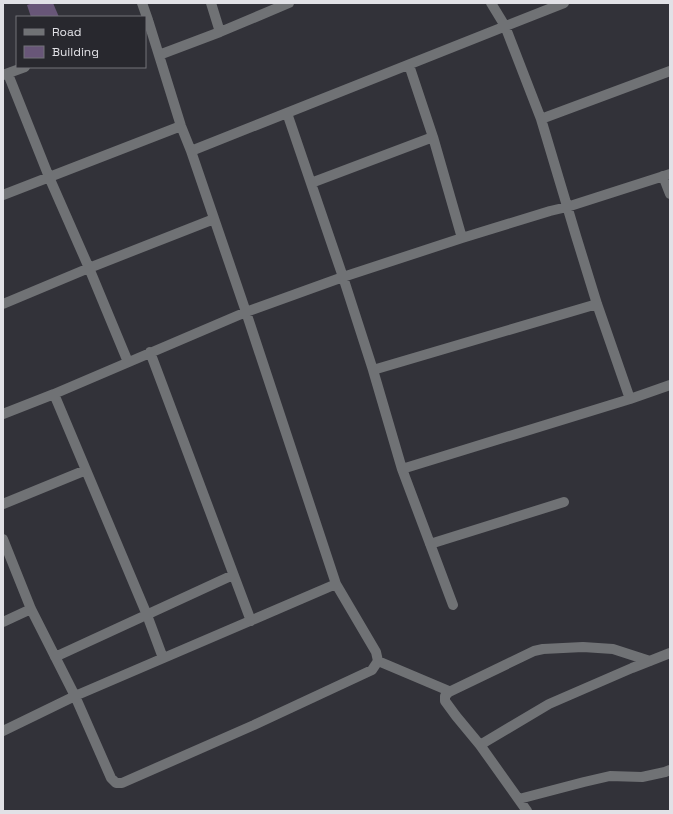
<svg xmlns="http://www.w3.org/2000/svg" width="673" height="814" font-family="'Space Grotesk',sans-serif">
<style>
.building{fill:#685678}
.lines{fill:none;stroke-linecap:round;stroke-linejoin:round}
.minor{stroke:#707275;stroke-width:10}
</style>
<rect width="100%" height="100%" fill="#323239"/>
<!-- building -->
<path class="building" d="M33,3H53L59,17H31L27,5Z"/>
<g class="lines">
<!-- minor -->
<path class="minor" d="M142,3L148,20
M211,3L220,32
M145,22L148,20L181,126L191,151L246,312L336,584
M159,55L220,32L289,3
M409,65L433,137L462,238
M8,74L49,177L89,268L128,362
M3,75L25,67
M287,113L343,277L373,370L402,469L630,399L597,304L576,236L541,119L505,26L491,3
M541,119L670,71
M191,151L564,3
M663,176L670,194
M311,183L433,137
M3,195L181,126
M3,304L89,268L214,219
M150,352L251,621
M373,370L597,304
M54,394L147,615L163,658
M630,399L670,385
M3,414L54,394L246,312L343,277L462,238L550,211L567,207L670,174
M402,469L453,605
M3,504L86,470
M3,539L31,609L75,696L3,731
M430,544L564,502
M336,584L376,652L378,661L372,670L254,725L122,783H116L111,778L75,696Z
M3,622L31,609
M55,657L233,575
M378,661L449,691V692
M480,745L549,704L632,668L670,653
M519,799L584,782L610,776L642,777L665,772L670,770
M527,811L480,745L456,716L445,701V696L449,692L534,651L543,649L583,647L613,649L650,661"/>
</g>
<!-- border -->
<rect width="673" height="814" fill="none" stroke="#e1e1e6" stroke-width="8"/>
<!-- legend -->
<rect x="16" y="16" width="130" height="52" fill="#28282e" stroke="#727278"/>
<rect x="24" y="29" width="20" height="6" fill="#707275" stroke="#727278"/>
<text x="52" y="36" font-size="12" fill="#e1e1e6">Road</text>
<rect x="24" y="46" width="20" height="12" fill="#685678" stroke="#727278"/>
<text x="52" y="56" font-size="12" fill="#e1e1e6">Building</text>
</svg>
